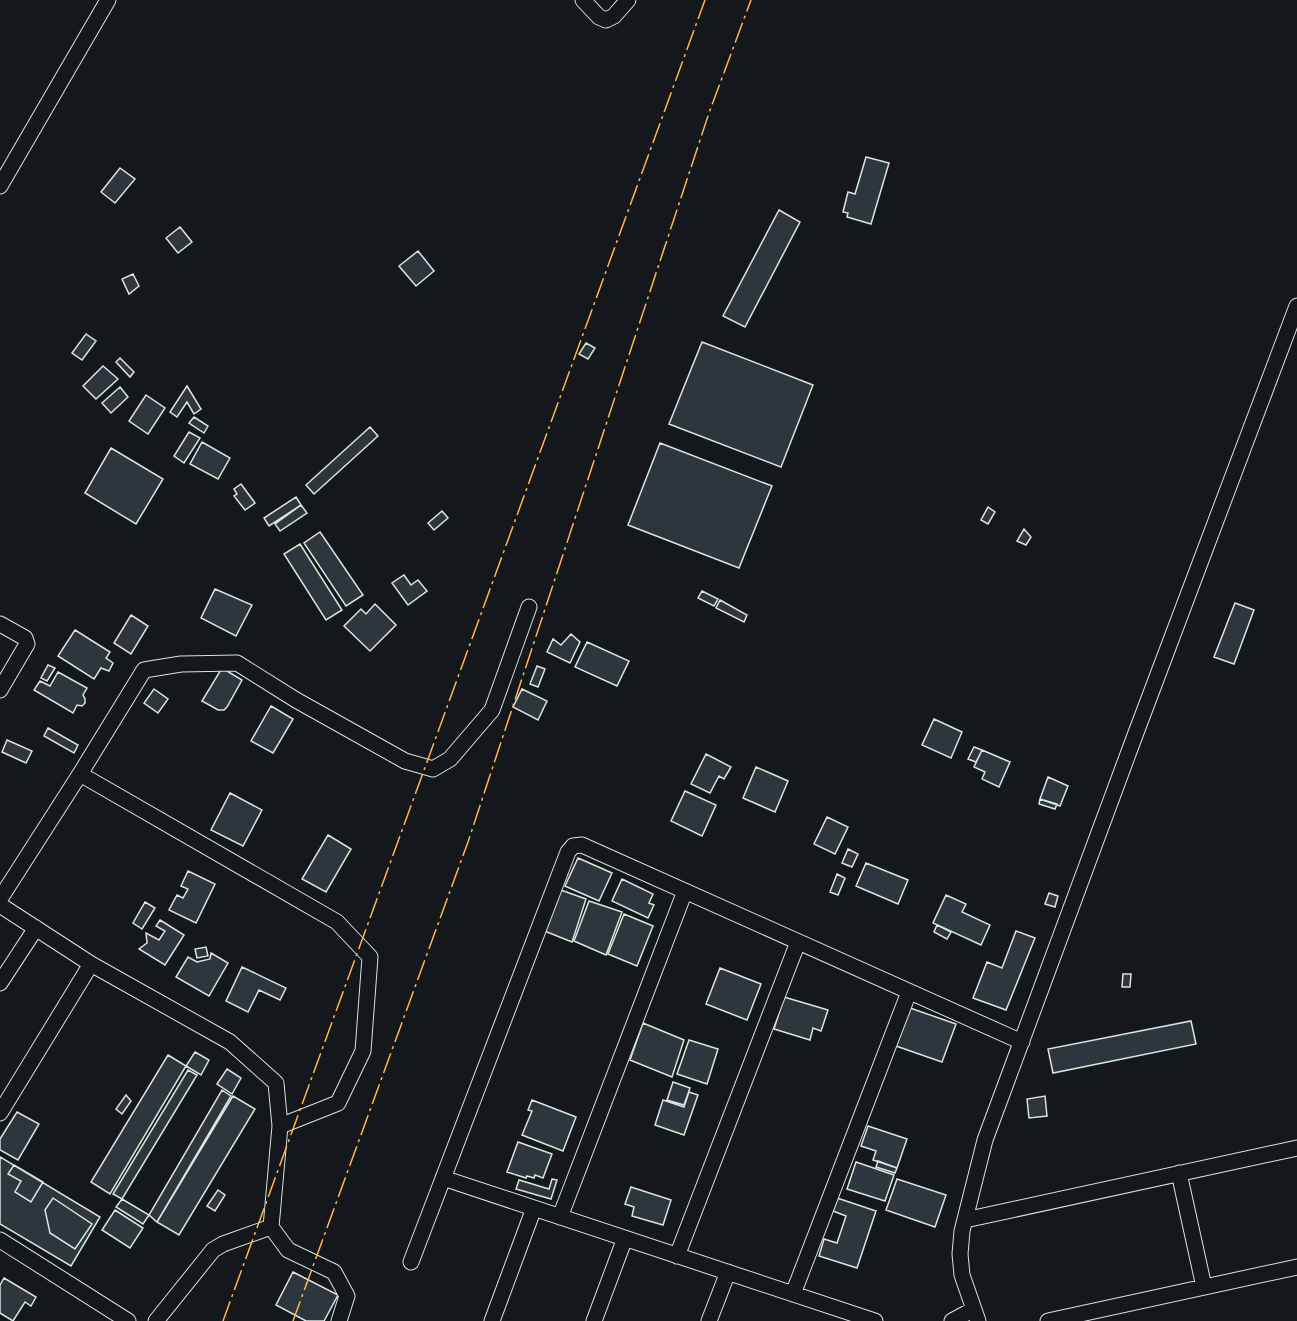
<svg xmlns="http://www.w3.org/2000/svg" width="1297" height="1321" font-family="'Libre Baskerville',serif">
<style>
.building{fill:#2c363c;stroke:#d8e6dc;stroke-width:1.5}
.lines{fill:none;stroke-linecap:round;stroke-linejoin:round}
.minor-casing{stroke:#d8e6dc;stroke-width:17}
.minor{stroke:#14181c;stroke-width:15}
.power{stroke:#ffb74d;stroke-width:1.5;stroke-dasharray:21 4.5 3 4.5;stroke-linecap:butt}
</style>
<rect width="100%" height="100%" fill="#14181c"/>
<!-- building -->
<path class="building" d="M866,157L889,163L871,224L847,217L848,213L843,212L848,192L855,194Z
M120,168L135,179L115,203L101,192Z
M779,210L800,222L745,327L723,316Z
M180,227L192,242L178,253L166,238Z
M418,251L434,271L416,286L399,266Z
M133,274L139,286L129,294L122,279Z
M86,334L96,341L82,360L72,353Z
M702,342L813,385L781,467L669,424Z
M586,343L595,348L588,359L579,354Z
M120,358L134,372L130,377L116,362Z
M103,366L118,379L96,399L83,386Z
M187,386L201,409L194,414L187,402L177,417L170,412Z
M120,387L128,397L111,413L102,403Z
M146,395L165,408L148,434L129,421Z
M194,417L208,426L204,433L189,423Z
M370,427L378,436L314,494L306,485Z
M189,432L200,438L184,463L174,456Z
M202,442L230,458L218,479L190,464Z
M660,443L772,486L739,568L628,525Z
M111,448L163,479L136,524L85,493Z
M241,484L255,503L245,510L234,496L237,494L234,489Z
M296,497L301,505L269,526L264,518Z
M301,505L307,513L280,531L275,524Z
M988,507L995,512L988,524L981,520Z
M442,511L448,518L434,530L428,523Z
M1024,529L1031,537L1026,545L1017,541Z
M320,532L363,595L346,606L304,543Z
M300,544L342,610L326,620L284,554Z
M404,575L411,585L418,580L427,591L408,605L392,583Z
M215,589L252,605L236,636L201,618Z
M702,591L718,599L714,606L698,598Z
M720,600L747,615L744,622L716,608Z
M1235,603L1254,610L1234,664L1214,657Z
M375,604L396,625L370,651L344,626L361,609L366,614Z
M131,615L148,626L131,654L114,643Z
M75,630L110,652L106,658L113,663L109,671L101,668L94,679L58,656Z
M571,634L580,642L570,663L547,652L553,639L561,645Z
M587,642L629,661L617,686L575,667Z
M48,665L55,668L47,681L41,678Z
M537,666L545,669L538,687L530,684Z
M222,668L242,680L227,707L224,710H218L202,701Z
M58,672L87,688L83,695L85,699V703L82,706L77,705L73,713L34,690L40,681L50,686Z
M154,689L168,699L158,713L144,703Z
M522,689L547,701L538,720L513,707Z
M271,706L293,719L273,753L251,741Z
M934,719L962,732L951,758L922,745Z
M48,728L78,745L74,753L44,736Z
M7,740L32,751L26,763L2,752Z
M974,747L982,750L976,762L968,759Z
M982,750L1010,762L999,787L982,779L985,772L974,767Z
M706,754L731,767L724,779L719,776L710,793L691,784Z
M756,767L788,781L775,812L743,798Z
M1048,777L1068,786L1060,806L1040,799Z
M685,791L716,805L702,836L671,821Z
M230,793L262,810L243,846L211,830Z
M1040,799L1057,804L1055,809L1039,804Z
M827,817L848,827L835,854L814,844Z
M328,835L351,849L326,892L302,879Z
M848,849L858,854L852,867L842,863Z
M578,858L612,873L599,901L565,886Z
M866,863L908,880L898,904L856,886Z
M188,871L215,884L196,923L169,910L177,895L183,898L188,889L181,886Z
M837,874L845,878L838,895L830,892Z
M622,879L653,894L649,903L654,905L648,918L612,901Z
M558,889L586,899L572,942L542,930Z
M1049,893L1058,896L1055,907L1045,904Z
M946,895L966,904L962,912L990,925L981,945L933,923Z
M589,901L622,912L606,955L574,941Z
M145,902L155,908L142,929L133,923Z
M624,914L653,926L637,966L608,954Z
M160,920L184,935L165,965L139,949L147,943L146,933L159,940L165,931L156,926Z
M937,925L951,932L947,939L934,932Z
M1016,931L1035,938L1006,1010L973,998L987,962L1002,968Z
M206,947L208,956L197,958L195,949Z
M211,953L228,963L209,996L176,977L188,957L197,962L210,959Z
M242,967L286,988L280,1000L259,990L248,1012L226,1001Z
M720,968L761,984L747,1020L706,1004Z
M1123,974H1131L1130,987H1122Z
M784,997L828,1010L821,1031L813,1028L810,1040L774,1029Z
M910,1008L956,1024L942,1062L896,1046Z
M1191,1021L1196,1044L1053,1073L1048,1049Z
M643,1023L684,1040L672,1077L630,1060Z
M689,1040L718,1049L707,1084L677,1074Z
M195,1052L209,1060L201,1075L186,1066Z
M168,1055L186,1066L110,1194L91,1182Z
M227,1069L241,1078L232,1094L217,1084Z
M188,1070L197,1075L122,1199L113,1194Z
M673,1082L690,1088L684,1105L667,1100Z
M222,1090L231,1096L157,1222L149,1215Z
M689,1092L698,1095L684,1135L655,1125L663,1100L684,1107Z
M126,1095L131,1101L122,1114L116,1109Z
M233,1096L255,1109L179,1235L157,1222Z
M1045,1096L1047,1116L1029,1118L1027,1099Z
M532,1100L576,1117L563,1151L522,1135L532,1111L528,1110Z
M17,1112L39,1124L18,1160L0,1150V1139Z
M868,1126L907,1139L897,1168L873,1160L876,1151L861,1146Z
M518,1142L552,1154L543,1178L535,1175L534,1178L527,1176L526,1178L507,1172Z
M0,1157L100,1217L71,1266L0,1224Z
M878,1161L897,1168L895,1173L876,1167Z
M856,1162L894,1175L885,1201L847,1189Z
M14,1165L43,1182L31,1202L15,1192L21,1181L8,1174Z
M552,1179L557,1180L551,1199L516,1189L519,1180L549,1189Z
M897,1179L946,1195L935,1227L886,1210Z
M631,1187L671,1200L663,1225L632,1216L634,1207L625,1204Z
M218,1190L225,1195L215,1211L207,1206Z
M53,1198L92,1224L75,1249L50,1233L45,1210Z
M837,1198L876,1211L857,1268L819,1256L824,1239L837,1243L846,1216L833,1211Z
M122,1199L149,1215L143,1224L116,1207Z
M115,1210L143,1228L130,1248L102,1230Z
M293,1272L338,1295L324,1321H306L276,1305Z
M4,1278L36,1297L31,1306L25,1302L13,1321L0,1313V1285Z"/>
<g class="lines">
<!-- minor casing -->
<g class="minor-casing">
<path id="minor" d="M583,0L599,17L606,20L614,16L628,0
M0,186L108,0
M0,624L25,638L27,644L0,690
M80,774L337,922L370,957L363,1051L338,1103L280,1126
M0,899L80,774L144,670L181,664L237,663L296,700L405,761L433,769L450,759L492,710L529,607
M0,905L91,964L230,1042L276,1083L280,1126L271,1227L288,1250L334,1272L347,1296L339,1321
M0,983L36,928
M0,1113L91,964
M1179,1173L1204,1287
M443,1178L875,1321
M560,1217L685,891
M965,1220L1297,1148
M0,1240L128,1321
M677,1256L798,942
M411,1262L568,852L573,846L582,845L1022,1042
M793,1294L909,992
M156,1321L213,1250L223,1244L271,1227
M492,1321L534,1208
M594,1321L625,1238
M709,1321L728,1272
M952,1321L974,1309
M978,1321L962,1275L960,1254L962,1231L985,1140L1134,738L1297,306
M1048,1321L1297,1267"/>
</g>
<!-- minor -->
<use href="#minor" class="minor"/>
<!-- power -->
<path class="power" d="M223,1321L705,0
M293,1321L468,842L709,113L751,0"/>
</g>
</svg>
